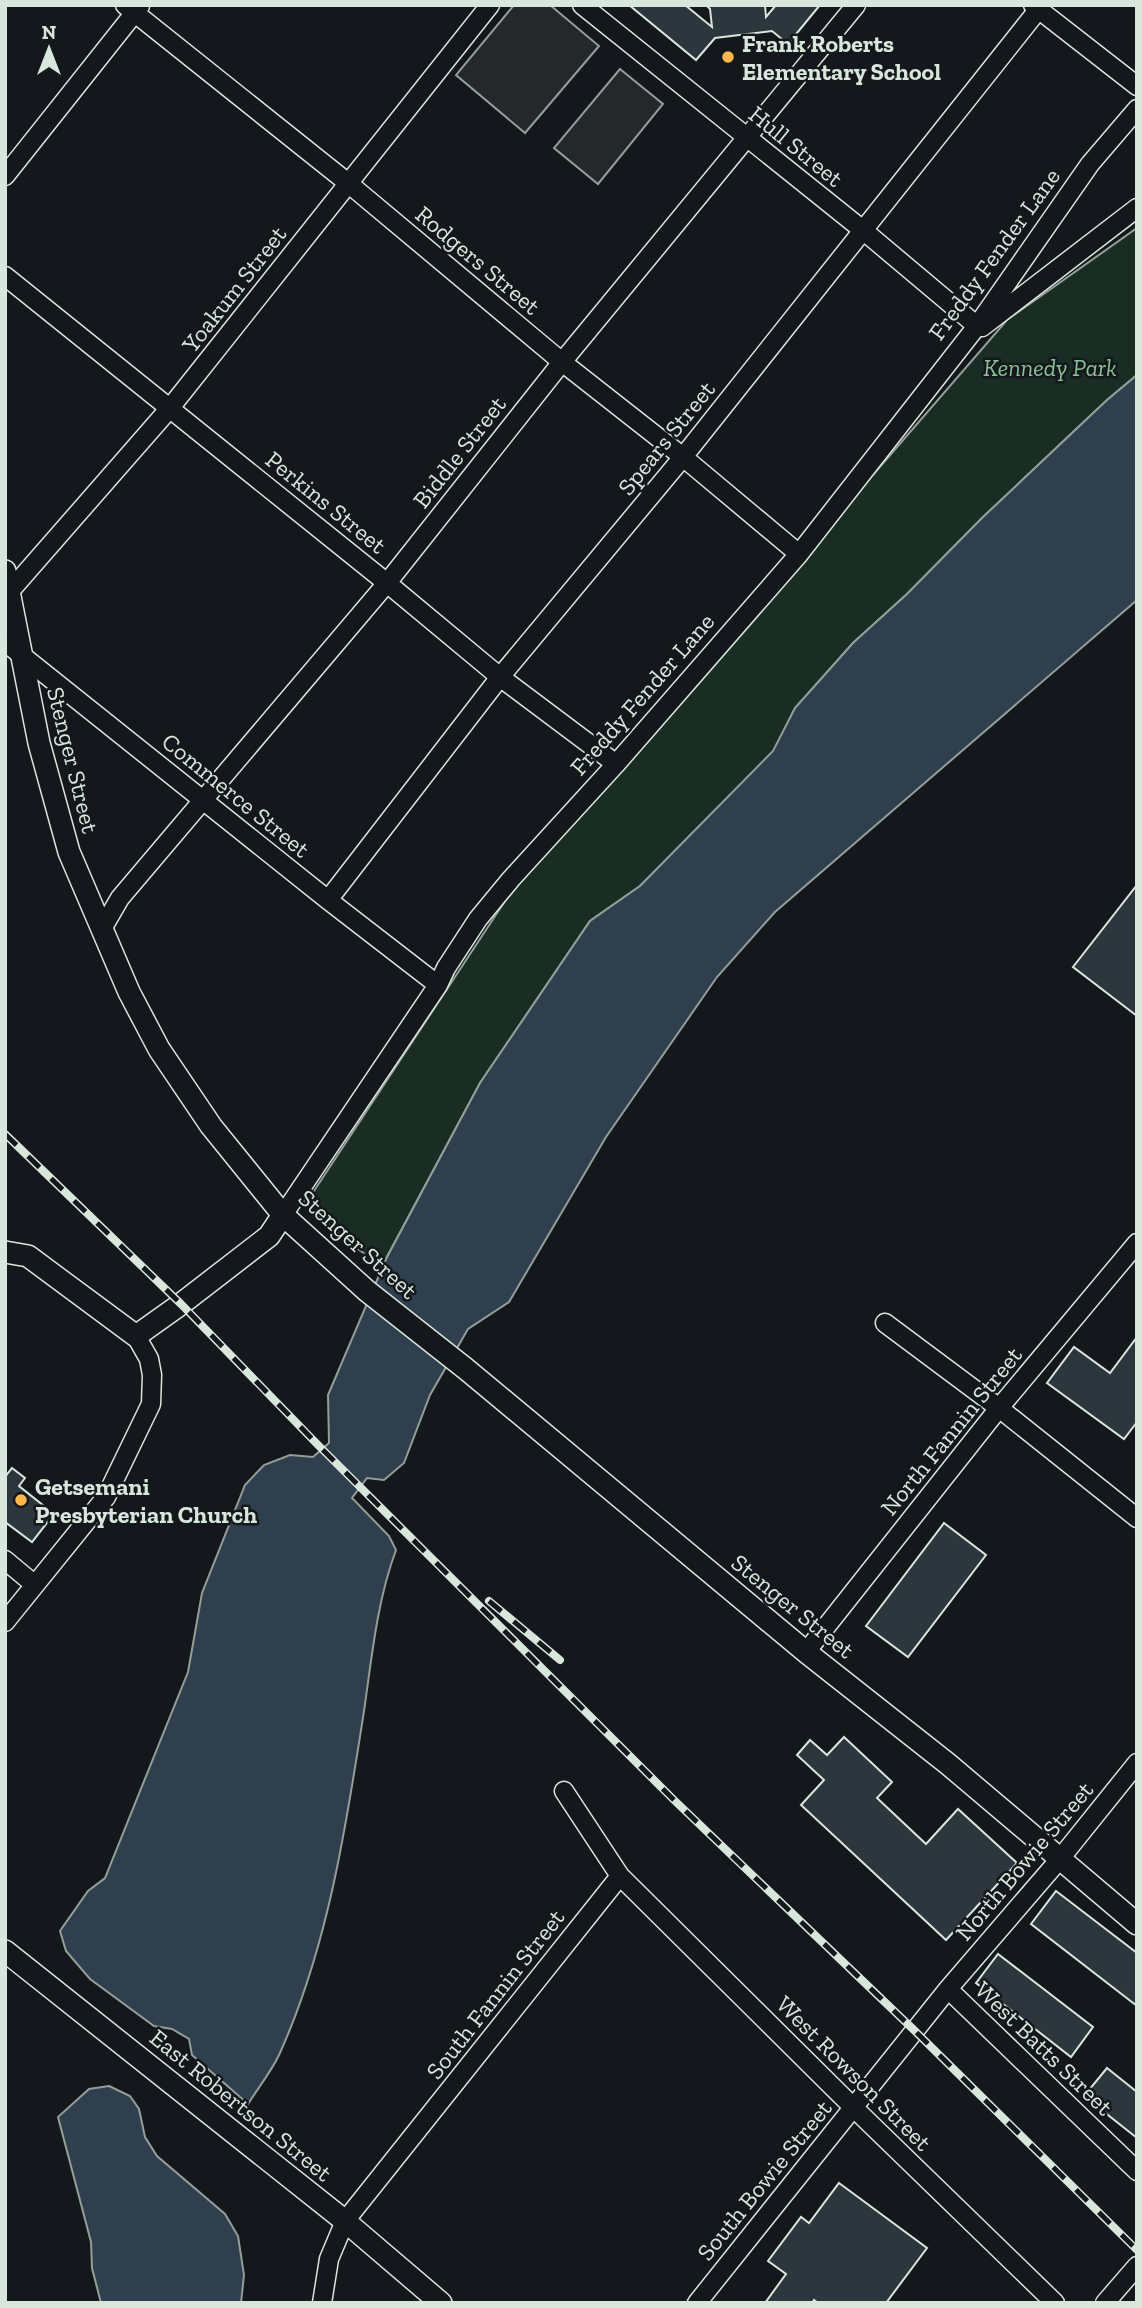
<svg xmlns="http://www.w3.org/2000/svg" width="1142" height="2308" font-family="'Zilla Slab',serif">
<style>
.green{fill:#1a2d24;stroke:#939e99;stroke-width:2}
.parking{fill:#24282b;stroke:#939e99;stroke-width:2}
.water{fill:#2f3f4d;stroke:#939e99;stroke-width:2}
.building{fill:#2c363c;stroke:#d8e6dc;stroke-width:2}
.lines{fill:none;stroke-linecap:round;stroke-linejoin:round}
.minor-casing{stroke:#d8e6dc;stroke-width:21}
.tertiary-casing{stroke:#d8e6dc;stroke-width:24}
.minor{stroke:#14181c;stroke-width:18}
.tertiary{stroke:#14181c;stroke-width:21}
.rail-casing{stroke:#d8e6dc;stroke-width:8}
.rail{stroke:#14181c;stroke-width:5;stroke-dasharray:16;stroke-linecap:butt}
.poi-dot{fill:#ffb74d;stroke:#14181c;stroke-width:2.5}
.labels{text-anchor:middle;dominant-baseline:central;stroke-width:5;stroke-linejoin:round;paint-order:stroke}
.poi-label{font-size:24px;font-weight:bold;fill:#d8e6dc;stroke:#14181c;text-anchor:start}
.street-label{font-size:24px;fill:#d8e6dc;stroke:#14181c}
.park-label{font-size:24px;font-style:italic;fill:#8ac095;stroke:#14181c}
</style>
<rect width="100%" height="100%" fill="#14181c"/>
<!-- green -->
<path class="green" d="M1137,228V375L1107,400L982,518L907,594L853,643L795,708L774,751L640,886L590,921L480,1083L382,1266L348,1242L309,1207L310,1197L507,898L1007,320Z"/>
<!-- parking -->
<path class="parking" d="M514,5H550L599,46L525,133L456,75Z
M620,69L663,104L598,184L554,148Z"/>
<!-- water -->
<path class="water" d="M1137,375V600L775,912L717,977L606,1137L509,1302L468,1329L430,1395L404,1463L384,1480L367,1478L352,1498L389,1536L396,1550C377,1601 372,1656 364,1711C346,1827 328,1947 279,2055C271,2072 258,2088 248,2104L192,2055L189,2039L172,2029L154,2026L90,1979L66,1951L60,1931L88,1891L105,1878L188,1672L202,1593L245,1485L264,1465L290,1455L313,1457L329,1443L328,1395L386,1259L480,1083L590,921L640,886L773,751L795,708L853,643L907,594L982,518L1107,400Z
M109,2086L130,2096L139,2109L145,2137L157,2156L225,2214L238,2236L244,2275L241,2303H101L92,2268L91,2242L58,2117L89,2089Z"/>
<!-- building -->
<path class="building" d="M629,5H685L712,27L710,9L706,5H765L766,17L776,5H820L788,44L772,31L715,38L696,60Z
M1137,885V1016L1073,967Z
M1137,1337V1422L1124,1439L1047,1383L1074,1347L1110,1373Z
M12,1468L25,1478L19,1486L54,1514L32,1542L5,1522V1477Z
M944,1523L986,1555L908,1657L866,1626Z
M844,1737L892,1782L877,1798L926,1844L958,1809L1017,1863L946,1940L801,1805L824,1780L797,1755L810,1740L827,1755Z
M1056,1891L1137,1953V2006L1031,1924Z
M998,1954L1093,2027L1071,2057L976,1983Z
M1107,2068L1137,2092V2138L1084,2096Z
M839,2183L927,2248L886,2303H818L814,2300L812,2303H765L786,2274L768,2261L801,2217L809,2223Z"/>
<g class="lines">
<!-- minor casing -->
<g class="minor-casing">
<path id="minor" d="M125,5L348,183L562,362L683,457L799,554
M582,5L864,231L977,326L982,327L1137,208
M1033,5L1137,86
M5,176L140,6
M5,276L387,583L500,677L616,764
M5,592L10,591L170,408L490,5
M5,642L328,900L438,985
M328,900L500,677L683,457L1042,5
M102,929L120,898L387,583L562,362L856,5
M283,1215L438,985L446,968L478,919L511,879L616,764L799,554L977,326L1090,164L1137,109
M885,1323L999,1408L1137,1518
M5,1560L35,1585
M5,1622L106,1497L151,1404L152,1375L149,1359L136,1336
M806,1652L999,1408L1137,1243
M620,1876L854,2108L1055,2303
M948,1989L1137,2171
M322,2303L329,2259L345,2221L620,1876L564,1791
M697,2303L948,1989L1059,1860L1137,1763
M1105,2303L1137,2266"/>
</g>
<!-- tertiary casing -->
<g class="tertiary-casing">
<path id="tertiary" d="M5,571L39,743L69,852L129,992L159,1049L211,1126L283,1215L367,1291L466,1369L806,1652L948,1764L1137,1924
M5,1252L28,1256L136,1336L181,1304L269,1236L283,1215
M5,1951L345,2221L441,2303"/>
</g>
<!-- minor -->
<use href="#minor" class="minor"/>
<!-- tertiary -->
<use href="#tertiary" class="tertiary"/>
<!-- rail casing -->
<g class="rail-casing">
<path id="rail" d="M5,1134L181,1304L319,1446L674,1800L915,2031L1137,2250
M489,1601L560,1660"/>
</g>
<!-- rail -->
<use href="#rail" class="rail"/>
</g>
<!-- markers -->
<g class="poi-dot">
<circle cx="728" cy="57" r="7"/>
<circle cx="21" cy="1500" r="7"/>
</g>
<g class="labels">
<!-- poi labels -->
<g class="poi-label">
<text x="742" y="43">Frank Roberts<tspan x="742" dy="28">Elementary School</tspan></text>
<text x="35" y="1486">Getsemani<tspan x="35" dy="28">Presbyterian Church</tspan></text>
</g>
<!-- street labels -->
<g class="street-label">
<text transform="translate(796 146) rotate(39)">Hull Street</text>
<text transform="translate(994 254) rotate(-54)">Freddy Fender Lane</text>
<text transform="translate(478 260) rotate(40)">Rodgers Street</text>
<text transform="translate(234 289) rotate(-52)">Yoakum Street</text>
<text transform="translate(666 438) rotate(-51)">Spears Street</text>
<text transform="translate(459 452) rotate(-52)">Biddle Street</text>
<text transform="translate(326 502) rotate(39)">Perkins Street</text>
<text transform="translate(642 694) rotate(-49)">Freddy Fender Lane</text>
<text transform="translate(73 760) rotate(76)">Stenger Street</text>
<text transform="translate(236 795) rotate(39)">Commerce Street</text>
<text transform="translate(358 1244) rotate(42)">Stenger Street</text>
<text transform="translate(951 1431) rotate(-51)">North Fannin Street</text>
<text transform="translate(793 1606) rotate(39)">Stenger Street</text>
<text transform="translate(1024 1861) rotate(-50)">North Bowie Street</text>
<text transform="translate(495 1994) rotate(-52)">South Fannin Street</text>
<text transform="translate(1044 2048) rotate(44)">West Batts Street</text>
<text transform="translate(854 2073) rotate(45)">West Rowson Street</text>
<text transform="translate(241 2105) rotate(39)">East Robertson Street</text>
<text transform="translate(764 2180) rotate(-51)">South Bowie Street</text>
</g>
<!-- park labels -->
<g class="park-label">
<text x="1050" y="367">Kennedy Park</text>
</g>
</g>
<!-- border -->
<rect width="1142" height="2308" fill="none" stroke="#d8e6dc" stroke-width="14"/>
<!-- north arrow -->
<g transform="translate(49 49)" stroke="#14181c" stroke-width="5" paint-order="stroke">
<path d="M0-5L12 26L0 18L-12 26Z" fill="#d8e6dc"/>
<text y="-10" font-size="19" font-weight="bold" text-anchor="middle" fill="#d8e6dc">N</text>
</g>
</svg>
